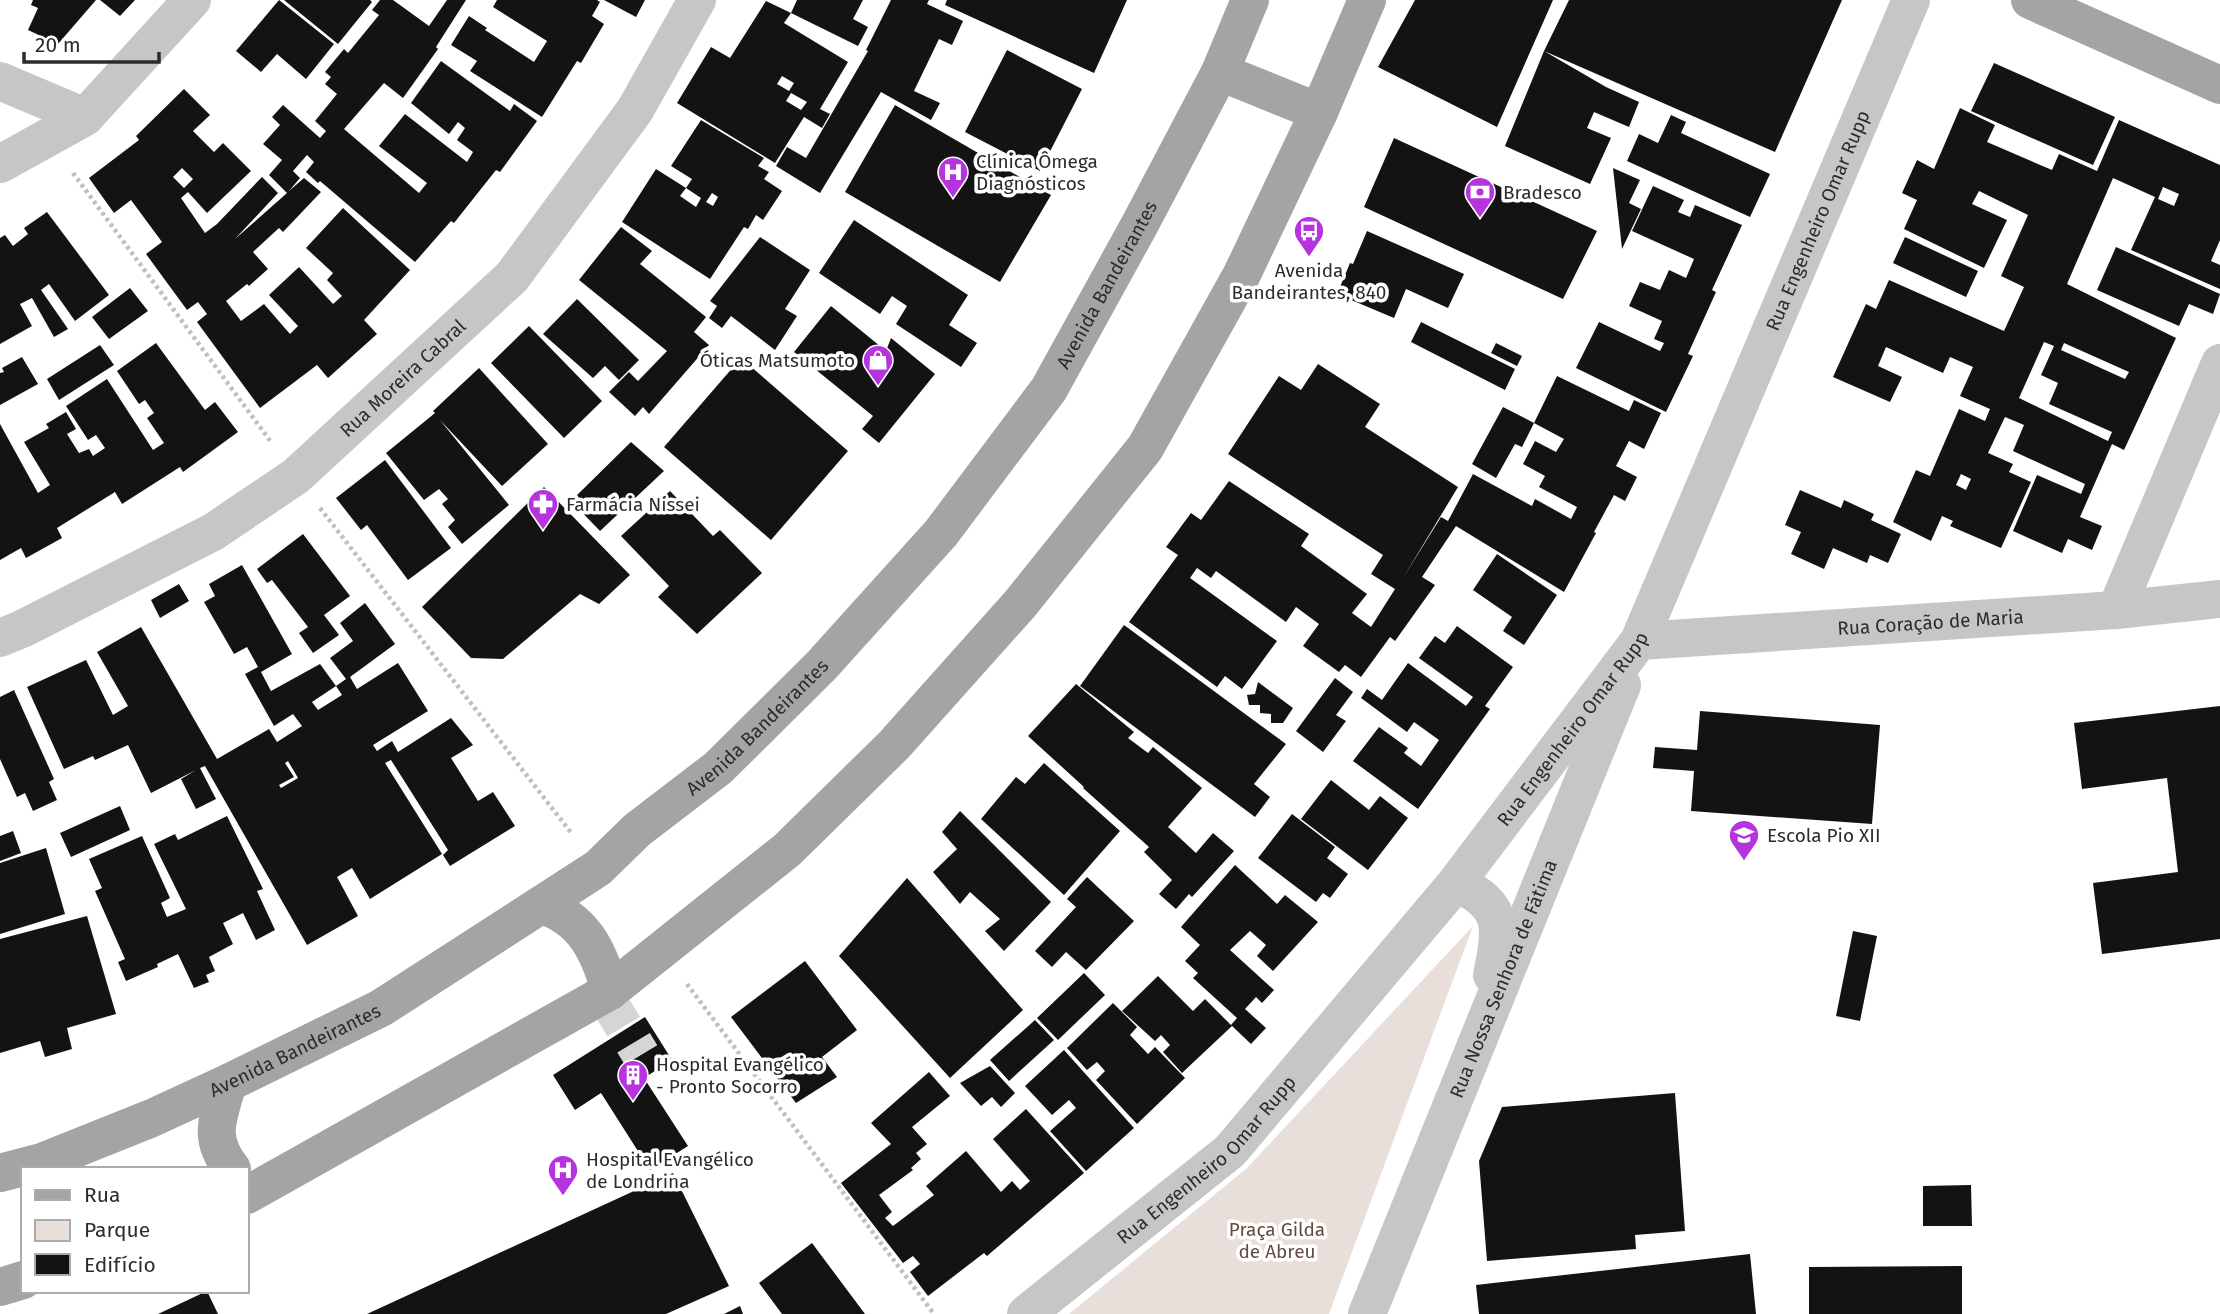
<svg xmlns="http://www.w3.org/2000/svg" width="2220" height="1314" font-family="'Fira Sans',sans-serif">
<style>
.green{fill:#e9dfda}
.building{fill:#131313;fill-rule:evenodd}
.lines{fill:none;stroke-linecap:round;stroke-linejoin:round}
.minor-tunnel{stroke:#d5d5d5;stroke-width:38;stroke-dasharray:38 19;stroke-linecap:butt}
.path{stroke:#c0c0c0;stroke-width:4.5;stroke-dasharray:3.5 3.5;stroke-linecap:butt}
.minor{stroke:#c6c6c6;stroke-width:38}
.major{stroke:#a4a4a4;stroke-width:38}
.labels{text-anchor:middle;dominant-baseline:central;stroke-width:7;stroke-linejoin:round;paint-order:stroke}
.poi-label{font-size:19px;fill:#2c2c2c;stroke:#fff;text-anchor:start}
.street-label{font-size:19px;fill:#2c2c2c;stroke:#fff}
.park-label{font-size:19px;fill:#654b3c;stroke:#fff}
</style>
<rect width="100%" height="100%" fill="#fff"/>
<!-- green -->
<path class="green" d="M1473,926L1329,1314H1069L1247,1168Z"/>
<!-- building -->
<path class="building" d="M33,0H96L58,44L28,30L38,8L31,5Z
M100,0H135L120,16Z
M279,0L334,44L306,79L277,54L261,72L236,51Z
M284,0H370L372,2L338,44Z
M380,0H393L429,26L447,0H466L436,47L438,49L403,98L384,83L344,129L419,193L427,183L379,146L405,114L467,162L473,152L457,140L465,128L458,122L449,134L411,103L441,61L510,111L514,104L537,121L500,172L496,170L454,223L451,221L415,262L320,181L318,183L306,172L314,162L307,155L293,171L300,178L289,191L304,178L321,192L283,232L279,228L253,252L268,269L249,286L247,284L226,301L241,321L264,304L290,334L298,326L269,295L299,267L333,304L342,296L327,280L333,273L306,248L343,208L410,270L364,320L377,334L328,378L317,365L260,408L197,322L207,314L198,302L187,310L146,254L162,242L131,200L114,213L89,178L139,140L136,136L184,89L210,115L193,131L214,152L223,143L251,171L207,213L188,192L181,198L205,233L217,224L262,177L278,193L235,239L287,193L269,175L282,160L263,144L280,125L272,117L283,105L320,138L326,131L315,121L337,94L325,84L331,77L325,72L344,49L348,53L379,15L372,10ZM182,168L193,179L184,188L173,177Z
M497,0H597L600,2L592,16L604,24L581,63L577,61L542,117L470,71L477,61L451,45L469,16L487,28L485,30L534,62L547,41L493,7Z
M604,0H645L636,17Z
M797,0H863L853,19L868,27L858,46L791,13Z
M891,0H929L927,4L963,21L952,45L939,39L914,91L940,103L931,120L881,92L820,193L776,166L787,147L806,158L868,51L866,50Z
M947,0H1127L1094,73L945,5Z
M1415,0H1553L1497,127L1378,67Z
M1569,0H1842L1775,152L1544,51Z
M766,1L791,13L784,23L848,62L820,109L830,114L822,128L804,117L775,163L677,103L711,47L730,58ZM782,76L794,83L789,91L777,84ZM791,93L807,102L801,110L786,101Z
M1007,50L1082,89L1040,171L965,132Z
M1544,51L1606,87L1639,102L1629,127L1594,112L1587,128L1611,138L1590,184L1505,146Z
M1994,63L2115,117L2093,165L1971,111Z
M895,105L1051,195L1000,282L845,192Z
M1960,108L1995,125L1987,142L2052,170L2059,154L2097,171L2119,120L2220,165V240L2211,261L2220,265V289L2131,250L2155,197L2113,178L2067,284L2176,338L2124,450L2112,444L2080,517L2102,526L2092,550L2068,539L2062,553L2013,531L2037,475L2081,494L2085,484L2013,451L2024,425L2005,417L1988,453L2013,464L2009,472L2031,482L2001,548L1950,526L1953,521L1942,516L1931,541L1893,522L1916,470L1930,476L1959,409L1985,421L1990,409L1960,396L1973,367L1950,357L1943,373L1886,347L1878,366L1902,377L1890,402L1833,377L1866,304L1876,309L1889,280L2004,331L2024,287L2001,276L2028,215L1979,191L1972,204L2007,220L1984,268L1904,229L1917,200L1902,193L1917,160L1934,169ZM2163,187L2179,194L2174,206L2158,199ZM2044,342L2054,346L2041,375L2058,383L2049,404L2112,432L2108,441L2019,398ZM2064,343L2129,372L2125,379L2061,350ZM1961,474L1971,479L1966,490L1956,485Z
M1671,115L1686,122L1681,133L1770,174L1750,217L1627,161L1639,134L1658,143Z
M701,120L764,158L758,166L769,172L764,179L782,191L763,220L756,215L748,229L744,227L710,279L622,222L656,169L686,188L680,196L696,207L701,198L686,188L692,179L671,166ZM712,193L718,197L713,206L706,202Z
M1394,138L1597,231L1563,299L1364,207Z
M1613,168L1640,180L1629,203L1641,209L1622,249Z
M1653,186L1684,200L1678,212L1690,217L1695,205L1742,225L1712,290L1716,292L1688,354L1693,356L1666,412L1576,368L1599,322L1660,351L1664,343L1654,339L1662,321L1629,306L1640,282L1660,290L1669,270L1686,278L1694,259L1632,231Z
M47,212L109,295L75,321L49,284L41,290L68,329L54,337L32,298L20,304L32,326L0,344V238L5,235L13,246L28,234L24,228Z
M854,220L968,295L949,325L977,343L961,367L896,324L907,306L892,296L880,314L819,273Z
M621,227L652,251L640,264L706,317L694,332L709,345L649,414L643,407L635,416L609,392L629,372L638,381L667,351L579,280Z
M1367,231L1464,274L1448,308L1406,289L1394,318L1337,294L1350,263L1353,264Z
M760,237L810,270L785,309L797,316L775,350L731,316L722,328L709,318L717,306L710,301Z
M1905,237L1978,271L1966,297L1893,263Z
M2116,247L2220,294L2213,314L2189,304L2179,326L2097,290Z
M130,288L148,311L109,339L92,317Z
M577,299L639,360L619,380L605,366L593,378L543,334Z
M831,306L886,351L891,338L935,374L879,443L862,429L873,416L794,352Z
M1421,322L1515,369L1505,390L1411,342Z
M529,326L602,401L564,438L491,363Z
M156,343L205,410L215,402L238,432L183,472L180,467L122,504L115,492L57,528L62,538L26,558L21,548L0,560V424L38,493L50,485L24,442L49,428L46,424L66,412L76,429L67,434L79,453L89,449L93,456L105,448L96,435L88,440L66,406L107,379L153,450L164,443L147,418L154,413L145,400L139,404L117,371Z
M1496,343L1522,356L1517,366L1491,353Z
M100,345L114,365L59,400L47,379Z
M22,357L38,384L0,405V373L4,372L2,368Z
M741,358L848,451L771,540L664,447Z
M1318,364L1380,404L1365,427L1458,487L1403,578L1441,517L1448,521L1473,474L1532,506L1535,499L1571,519L1577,507L1539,487L1545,476L1523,464L1535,441L1556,452L1564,439L1534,423L1522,447L1515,444L1496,478L1472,464L1503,407L1534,423L1557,376L1629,411L1634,400L1661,413L1644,449L1629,441L1616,466L1637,477L1625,501L1614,495L1594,532L1596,533L1564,592L1456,526L1422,577L1435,585L1395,641L1390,637L1361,677L1345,665L1339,672L1303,646L1319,624L1296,607L1286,622L1216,571L1211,578L1197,568L1190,578L1277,641L1242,689L1225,676L1217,687L1129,622L1178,555L1166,547L1191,513L1201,520L1229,481L1309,534L1301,546L1367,594L1352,613L1371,627L1395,589L1371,574L1383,555L1228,454L1279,376L1301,390Z
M479,368L548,444L502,486L440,420L509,505L462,544L448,527L455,520L442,504L448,499L439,489L424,500L386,453L435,413L433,411Z
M631,442L664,471L600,531L571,501Z
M385,460L451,548L408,580L367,525L361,530L336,498Z
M544,487L630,575L599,604L580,594L503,659L471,658L422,607Z
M1800,490L1841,508L1844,500L1874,514L1871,520L1901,534L1888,563L1870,555L1867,563L1833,548L1824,569L1791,554L1801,532L1785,525Z
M670,491L713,536L720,530L762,573L697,634L658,597L669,586L621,536Z
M303,534L350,596L324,615L339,635L313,653L299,633L308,627L272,580L267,583L257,569Z
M1497,554L1557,595L1524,645L1503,631L1512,617L1473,590Z
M242,565L292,654L261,672L271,691L320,664L336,686L312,702L318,710L342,695L336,686L346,679L330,658L353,641L340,623L365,603L395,644L350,677L357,689L398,663L428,711L373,745L377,751L392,741L398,752L451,718L473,745L451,758L478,801L493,792L515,826L450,866L443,855L448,850L391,760L385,763L442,854L370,899L352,868L337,877L358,916L307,945L205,766L200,768L216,799L196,809L181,779L196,770L151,793L128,745L95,760L93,756L64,769L27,687L86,660L113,715L128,706L97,652L141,627L217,759L269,729L277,742L302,726L293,714L274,726L245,674L258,667L247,647L234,654L204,602L215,596L209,584ZM288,761L298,778L281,788L279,785L294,777L285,763Z
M179,584L189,601L160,618L151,600Z
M1124,625L1286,744L1254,784L1270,797L1255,817L1080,686Z
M1457,626L1513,667L1485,706L1490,709L1418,809L1353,761L1379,727L1408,748L1404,753L1421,766L1439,740L1414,722L1407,732L1361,698L1367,689L1382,700L1408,663L1466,706L1473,697L1419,658L1435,636L1445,643Z
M1335,678L1353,692L1336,715L1346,721L1323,752L1296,731Z
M1258,682L1293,708L1283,723H1271V714L1260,713V705H1249L1247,695L1255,694Z
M1076,684L1134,732L1128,738L1148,753L1153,747L1202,788L1168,827L1196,853L1213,833L1234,851L1192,897L1189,894L1176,909L1159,894L1172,880L1144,852L1149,847L1083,788L1084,787L1028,736Z
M14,690L54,779L49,782L57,800L33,811L25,793L17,797L0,759V697Z
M2220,706V939L2102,954L2093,883L2178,872L2167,778L2082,789L2074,723Z
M1700,711L1880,725L1872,824L1691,811L1694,771L1653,768L1655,747L1697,750Z
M1044,763L1120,831L1064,895L981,819L1016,777L1025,784Z
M1331,780L1369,810L1380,796L1408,818L1368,870L1301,819Z
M120,806L130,830L71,857L60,833Z
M960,811L1051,902L1004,951L985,931L1000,919L970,892L960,904L933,872L957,849L942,832Z
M1292,814L1335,847L1327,858L1348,874L1330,898L1323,893L1316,902L1258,858Z
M227,816L263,889L257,891L275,930L256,940L243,913L223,923L233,944L209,957L215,971L206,975L209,982L194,988L178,954L157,964L158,967L126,981L118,962L125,959L95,891L102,888L89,859L142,836L170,898L161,903L167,917L186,909L154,844L175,834L178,840Z
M13,831L21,853L0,861V836Z
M46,848L65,914L0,934V863Z
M1235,865L1277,904L1285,895L1318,922L1273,971L1257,956L1266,945L1250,931L1230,950L1274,990L1262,1003L1256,997L1245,1009L1266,1028L1251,1044L1231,1025L1237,1018L1193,978L1198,973L1185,961L1200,945L1181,927Z
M1087,877L1134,921L1086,970L1066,952L1052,967L1035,951L1076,907L1067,899Z
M907,878L1023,1010L950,1078L839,956Z
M87,916L116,1014L67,1028L72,1049L45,1057L40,1041L0,1053V939Z
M1853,931L1877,936L1860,1021L1836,1016Z
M805,961L857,1030L822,1057L837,1077L796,1103L731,1017Z
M1084,973L1105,995L1058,1040L1037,1018Z
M1158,976L1193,1011L1205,999L1232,1026L1182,1073L1163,1052L1170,1045L1161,1035L1155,1041L1122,1011Z
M1113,1003L1137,1027L1130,1035L1148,1054L1155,1047L1185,1078L1137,1124L1096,1080L1105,1071L1097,1062L1087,1070L1067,1048Z
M645,1017L672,1060L644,1078L688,1146L650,1170L601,1093L575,1110L553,1075Z
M1035,1020L1054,1040L1009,1081L990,1060Z
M1064,1050L1134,1128L1086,1171L1050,1131L1076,1108L1069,1100L1052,1115L1025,1086Z
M990,1066L1015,1093L1001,1107L992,1097L981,1106L960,1083Z
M929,1072L950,1096L912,1127L927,1144L916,1153L921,1159L911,1168L913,1170L879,1195L892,1212L885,1218L893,1226L934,1195L926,1186L966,1151L1001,1192L1012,1181L1020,1190L1030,1181L993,1139L1026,1109L1084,1173L987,1256L984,1253L928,1296L910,1272L920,1264L913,1256L903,1263L841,1183L891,1144L871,1123Z
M1675,1093L1685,1231L1635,1235L1636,1249L1487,1261L1479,1161L1502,1107Z
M673,1173L729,1286L666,1314H367Z
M1971,1185L1972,1226H1923V1186Z
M812,1243L865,1314H782L759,1283Z
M1750,1254L1756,1314H1479L1476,1285Z
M1962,1266V1314H1809V1267Z
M207,1291L218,1314H158Z
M740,1306L743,1314H724Z"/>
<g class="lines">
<!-- minor-tunnel -->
<path class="minor-tunnel" d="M604,994L641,1055"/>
<!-- path -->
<path class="path" d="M73,173L271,442
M320,508L572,834
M687,984L934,1314"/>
<!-- minor -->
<g class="minor">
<path d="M0,81L85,117"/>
<path d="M0,164L85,117L192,0"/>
<path d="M2116,610L2220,363"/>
<path id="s1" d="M0,638L22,629L213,532L296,476L512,277L635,110L697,0"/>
<path id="s2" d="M1639,641L2116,610L2220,599"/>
<path d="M1456,883C1505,905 1502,927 1492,975"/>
<path id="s3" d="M1026,1314L1230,1151L1456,883L1639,641L1911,0"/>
<path id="s4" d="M1367,1314L1622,685"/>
</g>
<!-- major -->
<g class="major">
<path d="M2030,0L2220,85"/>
<path d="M1220,72L1319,112"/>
<path d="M542,905C584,919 599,951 610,991"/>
<path d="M228,1083C218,1118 207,1138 232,1169"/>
<path id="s5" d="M0,1173L42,1162L152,1118L228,1083L381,1008L598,868L637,830L718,768L821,666L941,533L1049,389L1140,224L1220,72L1250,0"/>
<path d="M247,1195L610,991L787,850L894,745L1020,604L1145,448L1242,274L1319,112L1367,0"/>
<path d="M0,1287L23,1280"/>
</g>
</g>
<!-- icons -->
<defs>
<g id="hospital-pin" transform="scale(1.575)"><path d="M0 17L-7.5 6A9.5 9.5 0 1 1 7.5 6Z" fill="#b534dd" stroke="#fff"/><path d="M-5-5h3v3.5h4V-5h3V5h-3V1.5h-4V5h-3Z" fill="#fff"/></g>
<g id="bank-pin" transform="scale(1.575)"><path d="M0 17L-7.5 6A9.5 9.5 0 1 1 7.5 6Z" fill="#b534dd" stroke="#fff"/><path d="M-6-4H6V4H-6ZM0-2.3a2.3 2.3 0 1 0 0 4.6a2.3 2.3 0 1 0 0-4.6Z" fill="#fff"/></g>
<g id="bus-pin" transform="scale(1.575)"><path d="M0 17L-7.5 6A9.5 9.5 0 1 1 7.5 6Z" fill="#b534dd" stroke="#fff"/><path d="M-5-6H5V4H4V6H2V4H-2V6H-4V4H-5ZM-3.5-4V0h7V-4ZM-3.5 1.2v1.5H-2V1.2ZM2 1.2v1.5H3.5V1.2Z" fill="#fff"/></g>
<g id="shop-pin" transform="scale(1.575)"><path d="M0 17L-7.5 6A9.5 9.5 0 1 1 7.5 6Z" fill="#b534dd" stroke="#fff"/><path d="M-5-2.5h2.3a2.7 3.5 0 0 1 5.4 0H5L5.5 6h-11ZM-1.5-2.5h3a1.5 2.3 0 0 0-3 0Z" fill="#fff"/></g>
<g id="pharmacy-pin" transform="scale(1.575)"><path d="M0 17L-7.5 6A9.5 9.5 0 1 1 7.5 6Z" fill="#b534dd" stroke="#fff"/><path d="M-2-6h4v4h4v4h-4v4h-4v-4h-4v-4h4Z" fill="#fff"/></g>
<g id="school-pin" transform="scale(1.575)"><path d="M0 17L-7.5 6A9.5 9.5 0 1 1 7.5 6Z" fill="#b534dd" stroke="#fff"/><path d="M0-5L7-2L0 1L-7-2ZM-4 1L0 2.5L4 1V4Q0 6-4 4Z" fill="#fff"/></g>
<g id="building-pin" transform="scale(1.575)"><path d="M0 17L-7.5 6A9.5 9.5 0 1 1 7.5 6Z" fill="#b534dd" stroke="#fff"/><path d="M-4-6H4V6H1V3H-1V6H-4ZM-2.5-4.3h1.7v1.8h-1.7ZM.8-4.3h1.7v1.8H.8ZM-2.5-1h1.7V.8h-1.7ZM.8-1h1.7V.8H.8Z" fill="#fff"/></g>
</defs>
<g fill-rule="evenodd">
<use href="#hospital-pin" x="953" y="172"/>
<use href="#bank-pin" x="1480" y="192"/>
<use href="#bus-pin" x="1309" y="231"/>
<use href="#shop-pin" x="878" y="360"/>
<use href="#pharmacy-pin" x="543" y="504"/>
<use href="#school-pin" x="1744" y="835"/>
<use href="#building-pin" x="633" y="1075"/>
<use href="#hospital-pin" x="563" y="1170"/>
</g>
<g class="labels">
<!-- poi labels -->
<g class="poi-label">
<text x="976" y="161">Clínica Ômega<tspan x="976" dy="22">Diagnósticos</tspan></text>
<text x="1503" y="192">Bradesco</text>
<text x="1309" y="270" text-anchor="middle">Avenida<tspan x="1309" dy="22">Bandeirantes, 840</tspan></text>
<text x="855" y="360" text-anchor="end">Óticas Matsumoto</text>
<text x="566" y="504">Farmácia Nissei</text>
<text x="1767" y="835">Escola Pio XII</text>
<text x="656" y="1064">Hospital Evangélico<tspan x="656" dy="22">- Pronto Socorro</tspan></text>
<text x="586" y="1159">Hospital Evangélico<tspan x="586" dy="22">de Londrina</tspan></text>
</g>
<!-- street labels -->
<g class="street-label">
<text stroke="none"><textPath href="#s3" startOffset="1372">Rua Engenheiro Omar Rupp</textPath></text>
<text stroke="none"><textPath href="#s5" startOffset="1454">Avenida Bandeirantes</textPath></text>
<text stroke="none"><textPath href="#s1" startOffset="483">Rua Moreira Cabral</textPath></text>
<text stroke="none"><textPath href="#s2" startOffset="292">Rua Coração de Maria</textPath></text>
<text stroke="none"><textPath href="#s5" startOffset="887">Avenida Bandeirantes</textPath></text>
<text stroke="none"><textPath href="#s3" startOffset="805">Rua Engenheiro Omar Rupp</textPath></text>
<text stroke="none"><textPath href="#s4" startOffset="362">Rua Nossa Senhora de Fátima</textPath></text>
<text stroke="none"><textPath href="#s5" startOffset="320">Avenida Bandeirantes</textPath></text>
<text stroke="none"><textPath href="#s3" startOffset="238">Rua Engenheiro Omar Rupp</textPath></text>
</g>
<!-- park labels -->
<g class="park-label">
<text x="1277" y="1229">Praça Gilda<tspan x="1277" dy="22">de Abreu</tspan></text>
</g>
</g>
<!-- legend -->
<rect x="21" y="1167" width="228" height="126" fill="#ffffff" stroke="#ababab" stroke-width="2"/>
<rect x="35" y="1190" width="35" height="10" fill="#a4a4a4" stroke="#ababab" stroke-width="2"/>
<text x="84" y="1202" font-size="21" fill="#2c2c2c">Rua</text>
<rect x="35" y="1220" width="35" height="21" fill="#e9dfda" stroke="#ababab" stroke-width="2"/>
<text x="84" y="1237" font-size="21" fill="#2c2c2c">Parque</text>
<rect x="35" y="1254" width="35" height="21" fill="#131313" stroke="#ababab" stroke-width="2"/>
<text x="84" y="1272" font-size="21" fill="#2c2c2c">Edifício</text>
<!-- scale -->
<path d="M24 52v10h135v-10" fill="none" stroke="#2c2c2c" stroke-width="3.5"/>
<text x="35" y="52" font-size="21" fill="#2c2c2c" stroke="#ffffff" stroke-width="5" paint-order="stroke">20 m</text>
</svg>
